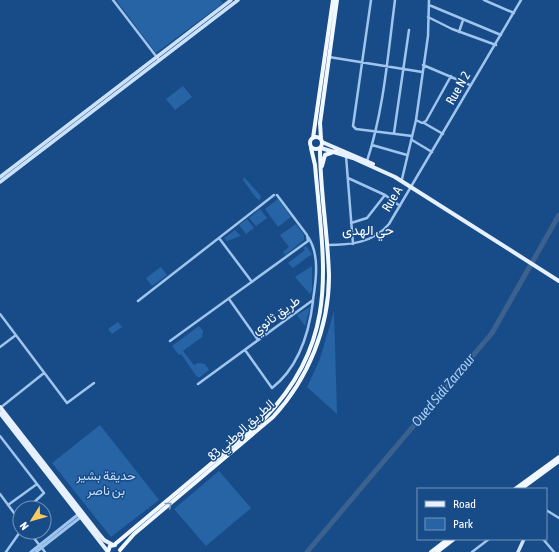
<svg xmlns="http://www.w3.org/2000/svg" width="559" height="552" font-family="'Asap Condensed',Vazirmatn,sans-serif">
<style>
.green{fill:#2764a6}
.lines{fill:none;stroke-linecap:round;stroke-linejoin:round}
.river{stroke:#3b628e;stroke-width:5}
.minor{stroke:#9fc5ee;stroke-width:2.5}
.tertiary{stroke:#9fc5ee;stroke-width:3}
.secondary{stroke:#cce1fa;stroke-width:3.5}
.primary{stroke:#e6f0ff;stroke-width:4}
.trunk{stroke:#f2f8ff;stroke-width:4}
.oneway{stroke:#7a99be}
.labels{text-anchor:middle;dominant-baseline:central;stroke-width:3;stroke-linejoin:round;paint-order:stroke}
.street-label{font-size:13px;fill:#fff;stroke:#184c88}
.park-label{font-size:13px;fill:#c5dffa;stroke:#184c88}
.neighbourhood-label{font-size:14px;fill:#fff;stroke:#184c88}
.water-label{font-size:14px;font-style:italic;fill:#abcff5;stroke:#184c88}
</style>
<rect width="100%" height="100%" fill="#184c88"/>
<!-- green -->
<path class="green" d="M116,0H220L223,3L156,53Z
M183,86L192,97L175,110L166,99Z
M244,177L261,196L260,200L257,199L243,180Z
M278,199L291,217L278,227L265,209Z
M260,209L267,218L256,226L249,218Z
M247,219L254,228L246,234L239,225Z
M296,224L304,235V240L285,255L283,252L289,247L280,235Z
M235,230L241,236L227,241L224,238Z
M306,246L312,254L293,268L288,263L305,250L303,248Z
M312,266V290L310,294L295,277Z
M161,267L167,275L152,286L146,278Z
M310,307L305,326L297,315Z
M334,311L337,414L307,387L320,359Z
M118,322L122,327L112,334L108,329Z
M199,326L203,331L202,337L183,351L194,365L198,363L205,364L209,370L200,377H197L181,354L179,355L172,346Z
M100,425L159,500L111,537L52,463Z
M219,471L251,508L206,546L174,509Z"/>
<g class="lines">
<!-- river -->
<path class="river" d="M307,552L492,333L559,215"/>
<!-- minor -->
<path class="minor" d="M113,0L159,60
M371,0L353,126L356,129L412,136
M484,0L514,13
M429,5L501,35
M428,17L452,29L496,45
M459,32L463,20
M329,57L422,72
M423,65L470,85
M416,120L422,123L426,121L451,76
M424,123L443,134
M394,133L409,30
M412,140L432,152
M372,145L407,155
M346,156L353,244
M367,161C384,110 388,53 395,0
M348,178L385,195L400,206
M402,179L416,120L428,36L429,0
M351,223L367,218L385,195
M219,238L252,282
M327,245C350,245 373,243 389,224L521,0
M229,299L258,340
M138,301L274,195
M0,314L67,403L94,383
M170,341L308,241L307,235L277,195
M0,347L16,335
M245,350L272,388C299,367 309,334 313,301
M198,384L313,300C316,281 320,254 308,237
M0,408L44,373
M0,436L44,493L28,508
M0,494L20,521
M34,502L38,508
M8,505L37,484
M546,510L559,518
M44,518V521
M29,532L45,552
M543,539L554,552
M6,552L20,532
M472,552L489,539"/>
<!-- tertiary -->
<path class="tertiary" d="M31,552L80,513
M36,552L82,516"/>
<!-- secondary -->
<path class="secondary" d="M0,177L231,0
M0,182L238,0
M518,552L524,539"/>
<!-- primary -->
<path class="primary" d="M322,142L373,164
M321,148L353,158L395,177L559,281
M0,407L99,534L104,540L113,545
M0,413L108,552"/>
<!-- trunk -->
<path class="trunk" d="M310 143a6 6 0 1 1 12 0a6 6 0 1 1-12 0Z
M313,138L333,0
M321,139L320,123L337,0
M322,166L325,155L336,151
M515,489L559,457
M521,489L559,461
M114,545L262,421C341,339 324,268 315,165L311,148
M120,550L134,534L273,417C308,379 329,328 329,276C328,234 320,191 320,149
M108,552L110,546L115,545
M431,552L448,539
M437,552L454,539"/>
</g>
<!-- one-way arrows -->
<defs><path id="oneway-chevron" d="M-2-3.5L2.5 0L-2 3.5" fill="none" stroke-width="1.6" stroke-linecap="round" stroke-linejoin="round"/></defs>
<use class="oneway" href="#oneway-chevron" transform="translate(169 505) rotate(-39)"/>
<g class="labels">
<!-- street labels -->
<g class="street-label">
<text transform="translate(458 88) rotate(-60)">Rue N 2</text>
<text transform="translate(392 199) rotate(-59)">Rue A</text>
<text transform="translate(276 315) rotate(-36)">طريق ثانوي</text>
<text transform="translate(241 430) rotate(-42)">الطريق الوطني 83</text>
</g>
<!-- park labels -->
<g class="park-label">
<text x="106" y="475">حديقة بشير<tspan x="106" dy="15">بن ناصر</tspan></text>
</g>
<!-- neighbourhood labels -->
<g class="neighbourhood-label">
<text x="368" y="230">حي الهدى</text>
</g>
<!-- water labels -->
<g class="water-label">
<text transform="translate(443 390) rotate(-50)">Oued Sidi Zarzour</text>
</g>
</g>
<!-- legend -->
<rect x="417" y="488" width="130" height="52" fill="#184c88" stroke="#7494b8"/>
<rect x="425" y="501" width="20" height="6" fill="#e6f0ff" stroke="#7494b8"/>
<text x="453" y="508" font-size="12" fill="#ffffff">Road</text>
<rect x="425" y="518" width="20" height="12" fill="#2764a6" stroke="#7494b8"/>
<text x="453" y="528" font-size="12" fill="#ffffff">Park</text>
<!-- north arrow -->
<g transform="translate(32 520) rotate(233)"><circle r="19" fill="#184c88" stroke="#7494b8"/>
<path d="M0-3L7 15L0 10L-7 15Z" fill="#ffcb5c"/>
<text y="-6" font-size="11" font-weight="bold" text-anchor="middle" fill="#ffffff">N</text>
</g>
</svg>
